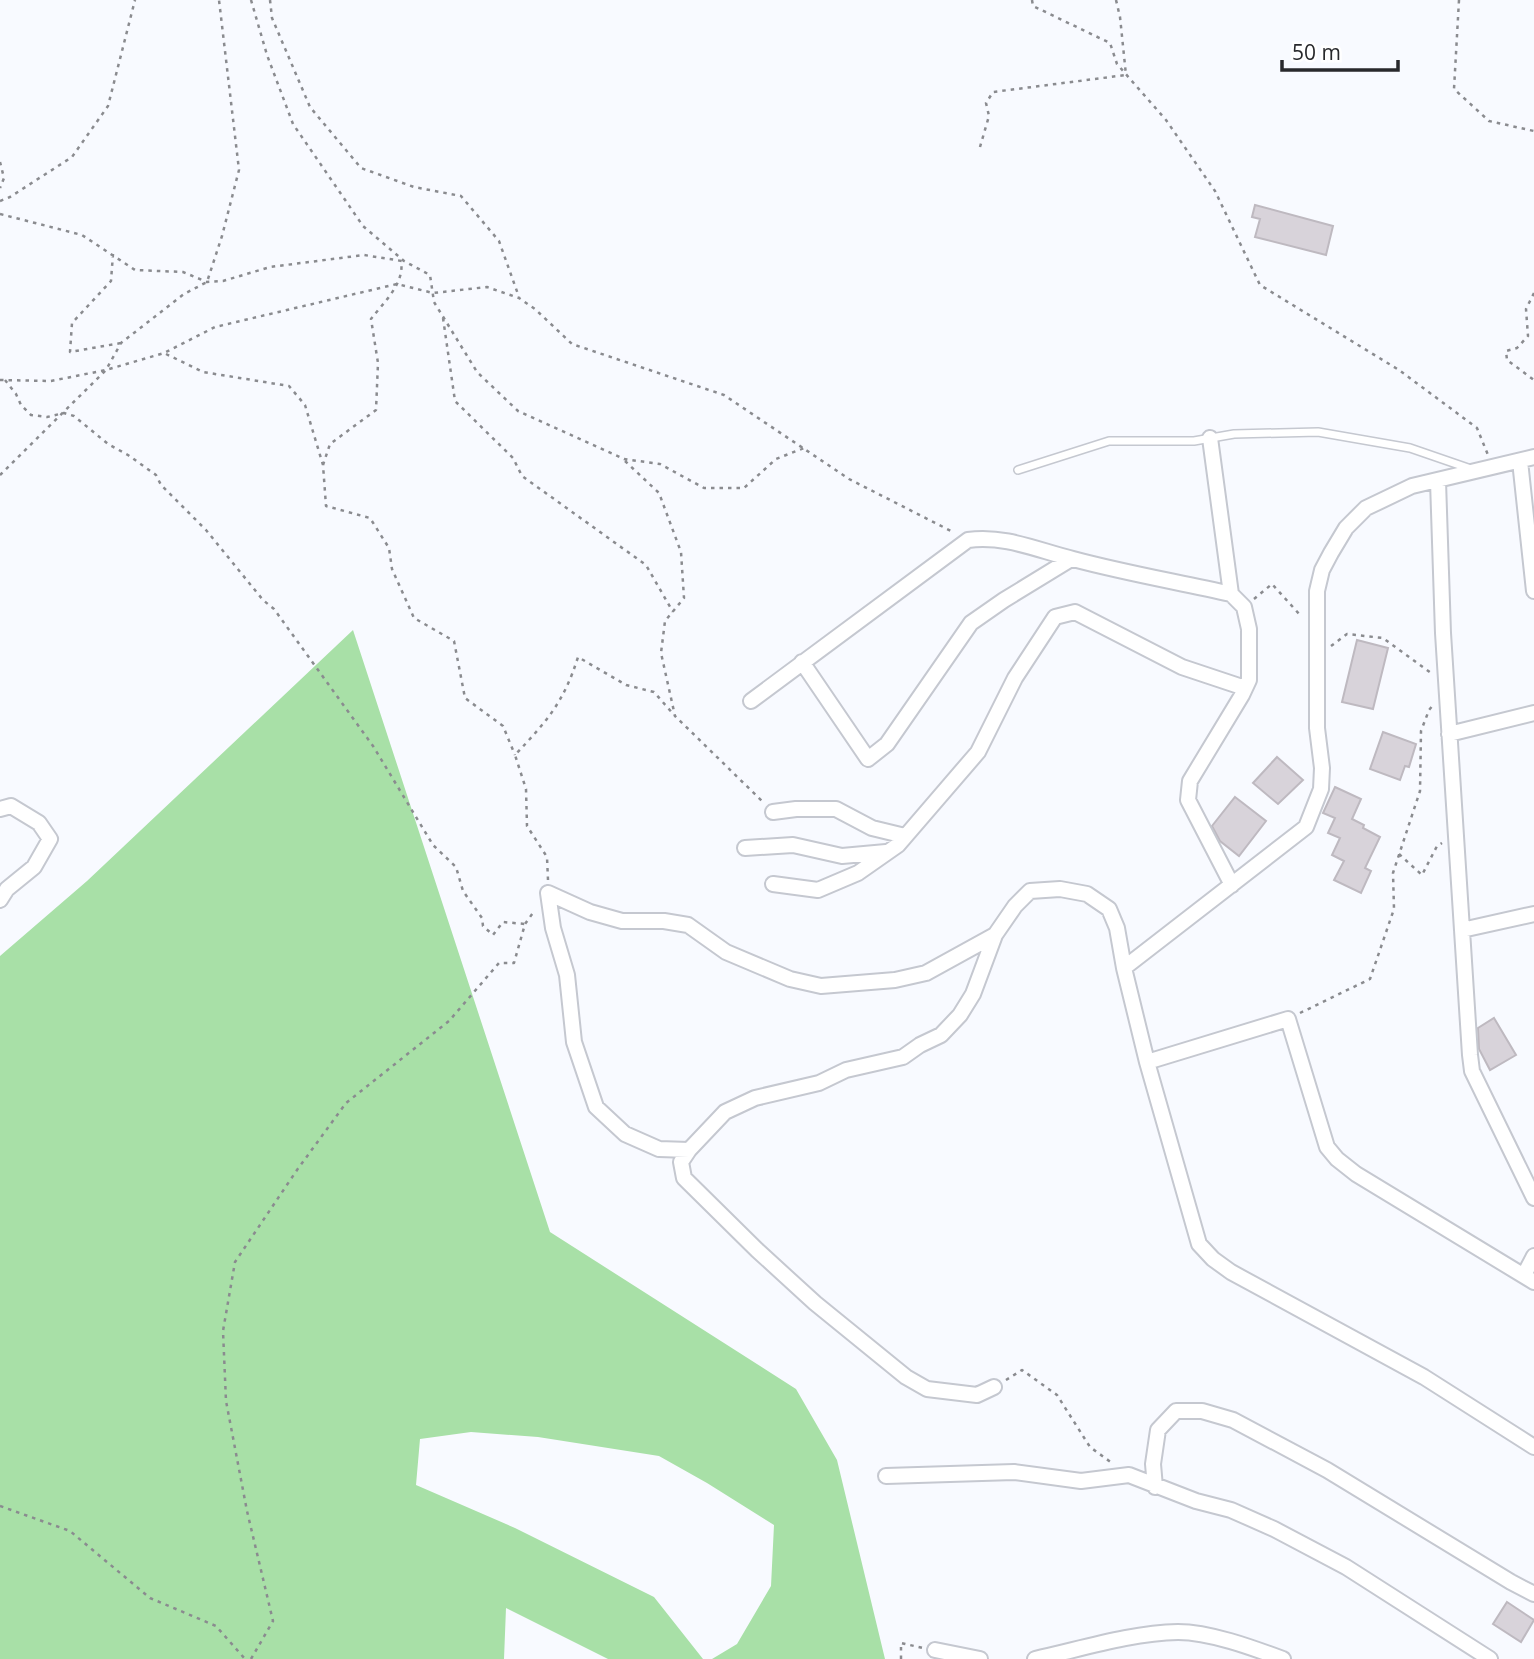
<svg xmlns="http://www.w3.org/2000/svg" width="1534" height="1659" font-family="'Open Sans',sans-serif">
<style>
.green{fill:#a8e0a7}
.building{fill:#d8d3da;stroke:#beb9c0;stroke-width:2}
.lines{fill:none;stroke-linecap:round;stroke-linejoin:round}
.lane-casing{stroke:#c5c8d0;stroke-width:10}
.street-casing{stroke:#c5c8d0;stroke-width:18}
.path{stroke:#8a8b8f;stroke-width:2.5;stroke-dasharray:3.5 5;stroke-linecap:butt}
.lane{stroke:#fff;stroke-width:7}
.street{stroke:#fff;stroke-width:14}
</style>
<rect width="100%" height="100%" fill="#f8faff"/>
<!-- green -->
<path class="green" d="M353,630L550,1232L796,1389L837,1460L885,1659H712L737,1644L771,1586L774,1525L707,1483L659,1456L538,1437L471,1432L420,1439L416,1485L515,1528L654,1597L703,1659H608L506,1608L504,1659H0V956L87,881Z"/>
<!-- building -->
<path class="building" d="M1255,205L1333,226L1326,255L1255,237L1260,219L1252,217Z
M1357,640L1388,648L1373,709L1342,702Z
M1383,732L1416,744L1409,767L1405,766L1400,780L1370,769Z
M1277,757L1303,780L1278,804L1253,783Z
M1335,787L1361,799L1352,819L1364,825L1363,828L1380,837L1365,868L1371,871L1361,893L1334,880L1344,861L1332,855L1340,838L1328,833L1335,818L1323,813Z
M1235,797L1266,821L1239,856L1220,841L1212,826Z
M1494,1018L1516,1055L1490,1070L1479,1049L1478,1028Z
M1507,1602L1534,1620L1521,1642L1493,1624Z"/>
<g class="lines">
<!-- lane casing -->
<g class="lane-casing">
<path id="lane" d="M1018,470L1109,441H1194L1234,434L1318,432L1410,448L1471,469"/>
</g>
<!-- street casing -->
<g class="street-casing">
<path id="street" d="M1210,438L1231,594
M1520,461L1534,591
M1438,481L1443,633L1470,1055L1472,1071L1534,1198
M802,662L868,759L887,744L971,623L1004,600L1071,559
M751,701L968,540C1005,535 1037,550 1073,559C1125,573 1178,582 1231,594L1244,607L1249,629V680L1242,695L1190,781L1188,800L1232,885
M1449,734L1534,713
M0,809L11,806L39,823L50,839L34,867L7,889L0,900
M773,812L796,809H836L872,828L905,836
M745,848L793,845L842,856L886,852
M773,884L818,890L858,873L898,845L978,752L1015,678L1055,617L1075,612L1182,667L1245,688
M548,893L590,912L622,921H664L688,925L726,952L790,979L821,986L895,980L926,973L995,935
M548,893L553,928L567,975L574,1042L596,1107L625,1134L659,1149L689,1150
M1462,930L1534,914
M1124,968L1306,827L1321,789L1322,768L1317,728V591L1322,570L1331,553L1346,528L1366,508L1412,486L1534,457
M1147,1062L1288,1019L1327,1147L1337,1159L1356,1174L1534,1282
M1524,1275L1534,1256
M994,1387L977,1395L927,1389L906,1377L815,1303L757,1250L684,1178L681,1162L689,1150L725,1112L755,1098L819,1083L846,1070L903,1057L920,1045L941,1035L960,1015L973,994L995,935L1015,906L1030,891L1060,889L1087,894L1109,909L1117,928L1124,968L1147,1062L1199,1244L1213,1259L1231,1272L1424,1377L1534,1447
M886,1476L1014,1472L1081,1481L1129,1475L1196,1501L1231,1510L1274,1529L1346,1567L1490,1659
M1155,1487L1153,1464L1158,1430L1176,1411H1202L1233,1420L1327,1470L1511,1582L1534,1594
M935,1650L980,1659
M1035,1659C1081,1649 1131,1633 1178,1632C1210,1632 1253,1648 1283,1659"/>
</g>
<!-- path -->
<path class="path" d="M251,0L267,55L293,124L363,226L404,261L430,275L434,302L477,372L518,411L624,459L660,464L704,488H744L776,459L804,448
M270,0L272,18L310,107L361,168L414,187L461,196L499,241L519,297
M1032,0L1033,6L1110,43L1117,64L1166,120L1215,191L1260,285L1399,370L1477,428L1488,455
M1116,0L1120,17L1126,75
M1459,0L1454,89L1489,121L1534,131
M980,147L989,116L986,103L993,92L1126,75
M0,162L4,178L0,188
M0,201L10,197L72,157L108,106L135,0
M0,214L82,235L135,270L183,272L207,282L223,281L270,267L364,255L402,261
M113,254L111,281L72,323L70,352L121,343
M1534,293L1526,309L1528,336L1517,348L1506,351L1507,360L1534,380
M443,318L455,401L513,458L522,476L646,565L673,612
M166,354L203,372L289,386L305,405L323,465L326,506L370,518L389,548L392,569L414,618L454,641L465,698L503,726L515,755
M0,380L51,381L106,370L164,353L215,327L397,284L433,293L487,287L519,298L535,309L572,344L724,395L849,479L953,532
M5,380L16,394L21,405L31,415L47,417L64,413L74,416L108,444L128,455L156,475L161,485L206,530L263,600L274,609L373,746L433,845L456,867L463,891L482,918L483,926L493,935L503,922L525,924
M625,461L659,493L681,552L684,598L665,621L661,653L675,716L763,802
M323,465L330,444L376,410L378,363L371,319C384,302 405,283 401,261
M0,475L106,370L121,343L184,294L207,282L222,236L239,170L219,0
M1254,599L1272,584L1301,616
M1331,646L1347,634L1383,638L1431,673
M1399,854L1422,875L1437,846L1442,843
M548,880L547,857L527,826L526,789L515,755C547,721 564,702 578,657L626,685L654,692L675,716
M1300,1013L1370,979L1394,909L1393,873L1420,791L1421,731L1429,710L1434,704
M1006,1380L1022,1370L1057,1395L1090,1447L1112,1463
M0,1506L70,1531L150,1598L216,1626L245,1659
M251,1659L273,1621L247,1511L226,1401L223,1331L235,1262L297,1170L346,1103L449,1021L499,963H514L525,924L535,910
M901,1659V1643L923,1648"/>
<!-- lane -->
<use href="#lane" class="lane"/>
<!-- street -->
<use href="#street" class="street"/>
</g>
<!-- scale -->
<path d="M1282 60v10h116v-10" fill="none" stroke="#28292c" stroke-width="3.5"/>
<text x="1292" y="60" font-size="21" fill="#28292c" stroke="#ffffff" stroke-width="5" paint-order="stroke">50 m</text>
</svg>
